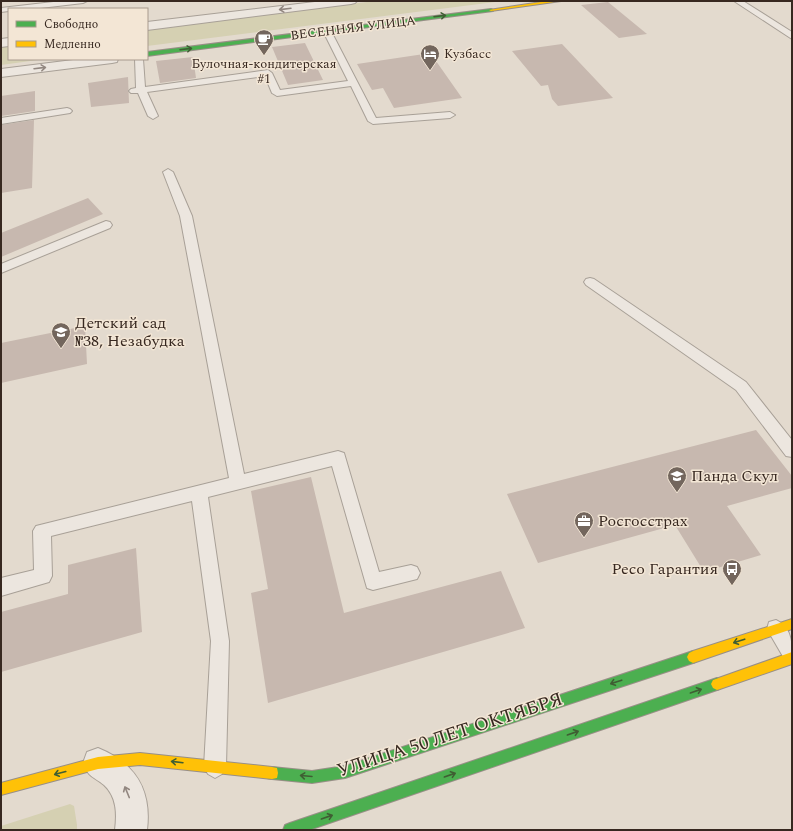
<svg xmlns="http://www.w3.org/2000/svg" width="793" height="831" font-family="Spectral,serif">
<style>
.green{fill:#d5d0b2}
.building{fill:#c7b8af}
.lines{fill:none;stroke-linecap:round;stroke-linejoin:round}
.lane-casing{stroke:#a8a097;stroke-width:2}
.street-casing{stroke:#a8a097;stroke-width:2}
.fast-casing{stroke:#988f87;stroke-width:2}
.slow-casing{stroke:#988f87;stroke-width:2}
.lane{fill:#ece6df;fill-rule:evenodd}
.street{fill:#ece6df;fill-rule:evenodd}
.fast{fill:#4caf50;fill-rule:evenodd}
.slow{fill:#ffc107;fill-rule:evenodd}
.oneway{stroke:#928780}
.oneway2{stroke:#3f5e33}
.labels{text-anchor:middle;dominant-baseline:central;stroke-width:3;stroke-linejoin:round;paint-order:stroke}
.far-street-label{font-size:13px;fill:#372820;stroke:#f3e6d5}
.far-poi-label{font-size:13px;fill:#372820;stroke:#f3e6d5;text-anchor:start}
.poi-label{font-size:16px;fill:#372820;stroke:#f3e6d5;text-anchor:start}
.near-street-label{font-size:19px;fill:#372820;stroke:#f3e6d5}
</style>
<rect width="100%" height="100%" fill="#e3dace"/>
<!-- green -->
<path class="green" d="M375,1H503L147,46V29Z
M9,46V59H45L1,65V47Z
M70,804L74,806L77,825V830H1V826Z"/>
<!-- building -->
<path class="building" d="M608,2L647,34L619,38L581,5Z
M305,43L323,80L288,85L272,47Z
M562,44L613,98L558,106L552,99L548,85L541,86L512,51Z
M424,54L429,62L436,61L462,98L394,108L383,88L372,90L357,64Z
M193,57L196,78L160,83L156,61Z
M128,77L129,103L91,107L88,83Z
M35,91V111L1,116V96Z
M34,120L32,188L1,193V125Z
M88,198L103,214L1,257V233Z
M85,326L87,364L1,383V343Z
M756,430L792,476V488L727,506L761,555L704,572L675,525L538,563L507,494Z
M311,477L344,613L501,571L525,628L268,703L251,593L268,589L251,491Z
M136,548L142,632L1,672V612L68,594V565Z"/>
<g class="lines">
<!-- lane casing -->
<g class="lane-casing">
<path id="lane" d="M62,1H87L83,3L32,9H9V11L1,12V8Z
M734,1H743L792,32V39Z
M324,29H330L331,31L376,118L450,112L455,115L450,118L373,124L368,121L351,86L277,96L272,93L265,76L147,92L158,116L153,119L148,116L138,93H131L129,91L131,89L136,88L135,59H143L145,87L268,70L272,73L280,90L348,81L323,31Z
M67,108L70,109L72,111L70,113L1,124V118Z
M168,169L173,172L192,216L244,474L338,451L344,453L379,572L411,565L417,567L420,573L417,579L373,590L367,588L332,466L208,497L229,641L226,767L222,774L215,778L208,774L204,767L211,641L192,501L51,536L52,576L49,582L1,596V578L34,570L33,531L36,526L229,478L180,216L163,172Z
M106,221L110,222L112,225L110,228L1,273V264Z
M590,278L594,279L746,382L792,440V457L786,456L736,390L586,285L584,282L586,279Z
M776,620C793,628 792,645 792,663L785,660L767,629L769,622Z"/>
</g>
<!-- street casing -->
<g class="street-casing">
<path id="street" d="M323,1H357L355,3L351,4L147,30V22Z
M9,38V46L1,47V39Z
M81,59H118L117,62L112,63L1,77V69Z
M98,748C135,763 152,789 147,830H115C117,814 117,797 104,785C93,776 89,778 83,763L87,752Z"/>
</g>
<!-- fast casing -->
<g class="fast-casing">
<path id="fast" d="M491,9L493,10V11L147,56V52Z
M693,651L697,653L699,657L697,661L693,663L345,778L312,783L272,779L267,778L266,773L267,768L272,767L312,771L345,766Z
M717,678L721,680L723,684L721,688L717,690L309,830H283L285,825L290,823Z"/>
</g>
<!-- slow casing -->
<g class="slow-casing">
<path id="slow" d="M548,1H561L491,11L489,10Z
M792,619V629L693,663L689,661L687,657L689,653L693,651Z
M792,652V664L717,690L713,688L711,684L713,680Z
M140,753L272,767L277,768L278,773L277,778L272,779L140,765L98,769L1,795V783L98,757Z"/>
</g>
<!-- lane -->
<use href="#lane" class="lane"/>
<!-- street -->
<use href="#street" class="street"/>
<!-- fast -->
<use href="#fast" class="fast"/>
<!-- slow -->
<use href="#slow" class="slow"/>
</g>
<!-- one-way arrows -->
<defs><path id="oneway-shaft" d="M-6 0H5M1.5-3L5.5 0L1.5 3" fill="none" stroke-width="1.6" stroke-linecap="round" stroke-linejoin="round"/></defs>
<g class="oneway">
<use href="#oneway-shaft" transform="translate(285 9) rotate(173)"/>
<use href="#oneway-shaft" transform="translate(40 68) rotate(-7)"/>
<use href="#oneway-shaft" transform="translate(127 792) rotate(-112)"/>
</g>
<g class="oneway2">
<use href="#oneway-shaft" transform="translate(440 16) rotate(-7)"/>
<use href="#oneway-shaft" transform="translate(186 49) rotate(-7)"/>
<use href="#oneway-shaft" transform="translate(739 641) rotate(162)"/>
<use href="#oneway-shaft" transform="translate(616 682) rotate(162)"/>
<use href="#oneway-shaft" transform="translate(696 691) rotate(-19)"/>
<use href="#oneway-shaft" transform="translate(573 733) rotate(-19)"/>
<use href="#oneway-shaft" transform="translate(177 762) rotate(-173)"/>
<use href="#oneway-shaft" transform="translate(60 773) rotate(165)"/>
<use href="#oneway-shaft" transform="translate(450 775) rotate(-19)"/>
<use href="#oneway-shaft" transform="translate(306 776) rotate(-175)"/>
<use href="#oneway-shaft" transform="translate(327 817) rotate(-19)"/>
</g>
<!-- icons -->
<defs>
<g id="cafe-pin" transform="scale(1)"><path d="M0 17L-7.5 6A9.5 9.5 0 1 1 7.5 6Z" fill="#73665d" stroke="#f3e6d5"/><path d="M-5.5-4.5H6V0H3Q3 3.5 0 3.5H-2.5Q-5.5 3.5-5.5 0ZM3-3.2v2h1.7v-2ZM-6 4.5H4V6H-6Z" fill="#fff"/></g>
<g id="hotel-pin" transform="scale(1)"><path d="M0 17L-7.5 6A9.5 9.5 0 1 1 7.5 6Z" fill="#73665d" stroke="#f3e6d5"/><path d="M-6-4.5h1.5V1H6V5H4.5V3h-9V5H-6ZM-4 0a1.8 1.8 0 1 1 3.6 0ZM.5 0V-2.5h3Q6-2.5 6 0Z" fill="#fff"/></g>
<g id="school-pin" transform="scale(1)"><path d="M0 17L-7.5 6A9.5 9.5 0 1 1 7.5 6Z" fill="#73665d" stroke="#f3e6d5"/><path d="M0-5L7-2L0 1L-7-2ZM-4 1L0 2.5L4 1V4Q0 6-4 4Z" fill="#fff"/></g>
<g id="office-pin" transform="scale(1)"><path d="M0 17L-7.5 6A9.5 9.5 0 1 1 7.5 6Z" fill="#73665d" stroke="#f3e6d5"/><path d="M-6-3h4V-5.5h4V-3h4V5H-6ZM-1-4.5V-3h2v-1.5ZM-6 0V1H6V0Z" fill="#fff"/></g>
<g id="bus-pin" transform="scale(1)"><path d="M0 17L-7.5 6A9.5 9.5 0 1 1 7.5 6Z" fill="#73665d" stroke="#f3e6d5"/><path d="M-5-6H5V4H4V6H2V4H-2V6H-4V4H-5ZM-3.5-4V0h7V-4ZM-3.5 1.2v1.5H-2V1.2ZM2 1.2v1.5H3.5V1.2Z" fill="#fff"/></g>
</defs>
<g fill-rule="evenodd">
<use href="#cafe-pin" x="264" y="39"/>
<use href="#hotel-pin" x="430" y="54"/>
<use href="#school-pin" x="61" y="332"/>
<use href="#school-pin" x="677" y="476"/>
<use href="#office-pin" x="584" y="521"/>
<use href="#bus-pin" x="732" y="569"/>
</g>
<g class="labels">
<!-- far-street labels -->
<g class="far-street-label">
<text transform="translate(353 28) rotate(-7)">ВЕСЕННЯЯ УЛИЦА</text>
</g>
<!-- far-poi labels -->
<g class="far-poi-label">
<text x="444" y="54">Кузбасс</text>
<text x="264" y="64" text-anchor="middle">Булочная-кондитерская<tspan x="264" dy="15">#1</tspan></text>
</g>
<!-- poi labels -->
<g class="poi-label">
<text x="75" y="323">Детский сад<tspan x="75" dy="18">№38, Незабудка</tspan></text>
<text x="691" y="476">Панда Скул</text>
<text x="598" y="521">Росгосстрах</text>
<text x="718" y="569" text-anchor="end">Ресо Гарантия</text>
</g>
<!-- near-street labels -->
<g class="near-street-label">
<text transform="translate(450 735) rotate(-18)">УЛИЦА 50 ЛЕТ ОКТЯБРЯ</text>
</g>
</g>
<!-- border -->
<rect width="793" height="831" fill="none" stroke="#372820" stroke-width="4"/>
<!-- legend -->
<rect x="8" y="8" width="140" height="52" fill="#f3e6d5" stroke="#a89a8d"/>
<rect x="16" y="21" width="20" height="6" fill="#4caf50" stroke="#a89a8d"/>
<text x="44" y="28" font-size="12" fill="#372820">Свободно</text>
<rect x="16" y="41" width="20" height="6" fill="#ffc107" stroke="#a89a8d"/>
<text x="44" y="48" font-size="12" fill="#372820">Медленно</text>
</svg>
